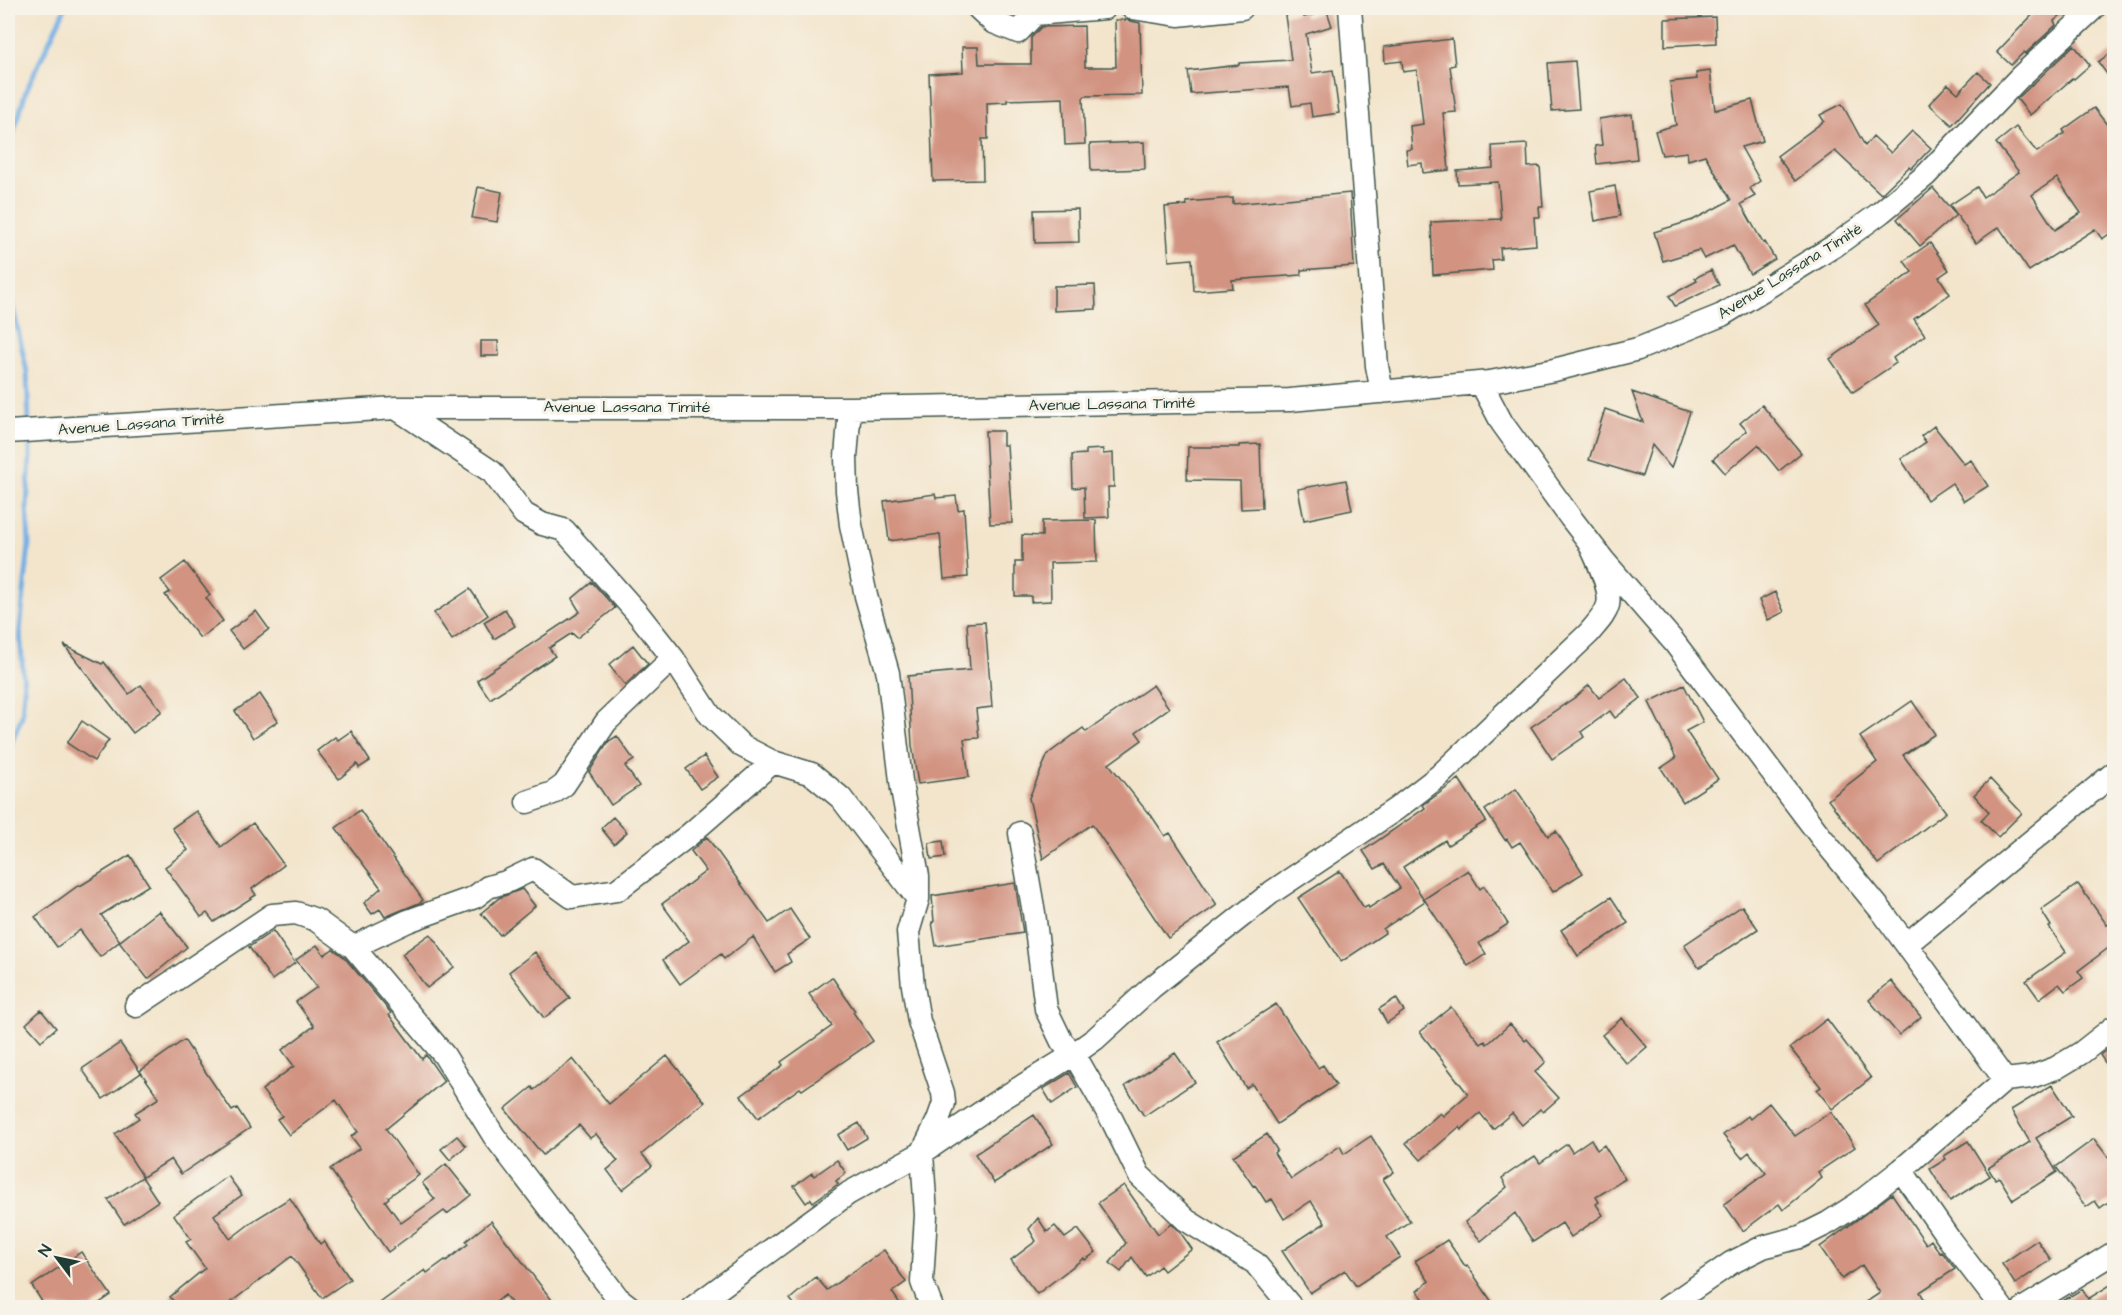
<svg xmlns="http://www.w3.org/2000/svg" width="2122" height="1315" font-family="'Architects Daughter',sans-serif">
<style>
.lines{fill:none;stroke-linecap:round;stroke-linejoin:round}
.stream{stroke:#72afe4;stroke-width:5}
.building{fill:#d29381;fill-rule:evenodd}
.minor-casing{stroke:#3f564b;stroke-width:25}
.minor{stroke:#fff;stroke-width:22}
.labels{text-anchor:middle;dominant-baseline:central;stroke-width:6;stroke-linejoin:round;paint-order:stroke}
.street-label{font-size:16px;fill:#1f3d34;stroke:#f7f3e8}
</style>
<rect width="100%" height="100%" fill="#f7f3e8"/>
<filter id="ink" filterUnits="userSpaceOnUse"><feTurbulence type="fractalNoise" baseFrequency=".0167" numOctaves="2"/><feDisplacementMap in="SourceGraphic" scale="12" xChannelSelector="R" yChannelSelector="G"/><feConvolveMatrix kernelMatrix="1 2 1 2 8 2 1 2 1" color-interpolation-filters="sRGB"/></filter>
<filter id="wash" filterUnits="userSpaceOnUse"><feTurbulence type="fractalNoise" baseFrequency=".008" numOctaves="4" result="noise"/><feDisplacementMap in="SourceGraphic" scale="24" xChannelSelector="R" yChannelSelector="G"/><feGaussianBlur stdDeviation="1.35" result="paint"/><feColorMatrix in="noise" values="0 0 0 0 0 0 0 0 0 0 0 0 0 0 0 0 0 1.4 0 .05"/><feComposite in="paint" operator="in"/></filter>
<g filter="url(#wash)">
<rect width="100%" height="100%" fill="#f3e5cc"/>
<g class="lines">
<!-- stream -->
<path class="stream" d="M8,151L26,91L65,8
M8,285L27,372L29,425
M8,751L22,716L24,689L20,630L29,545L27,506L30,457V437"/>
</g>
<g id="blocks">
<!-- building -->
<path class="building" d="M2039,8H2069L2054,21L2056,25L2025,54L2024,52L2011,65L1997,52Z
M1327,11L1332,26L1306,34L1312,73L1333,70L1339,113L1312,117L1310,103L1292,106L1289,87L1191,94L1188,71L1239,65V63L1291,60L1285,15L1303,12L1304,17Z
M1715,17L1716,43L1665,46V19Z
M1115,20H1126L1140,23L1142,95L1085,96L1083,98L1085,144L1065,145L1063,98L1007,100V102L987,103L988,139H982L983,180L933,181L929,74L963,72L962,47H978L979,64H1031V38L1041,27L1084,26L1085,67H1116Z
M1452,39L1455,65L1450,66L1456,112L1443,113L1449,170L1423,173L1422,163L1408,165L1406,150L1412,149L1410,126L1423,124L1417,70L1403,72L1402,61L1385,63L1384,47Z
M2074,45L2090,65L2074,79L2073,78L2030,115L2017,99Z
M2115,50V85L2098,62Z
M1575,61L1579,109L1552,111L1548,63Z
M1710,71L1715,110L1752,100L1763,141L1741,147L1760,181L1750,188L1755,196L1741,204L1763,243L1765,242L1775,259L1750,274L1733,245L1704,259L1699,250L1663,261L1654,232L1693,220L1731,200L1705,155L1688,160L1687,152L1662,155L1655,131L1676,125L1670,82L1697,79L1696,73Z
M1978,72L1990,83L1952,125L1929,104L1948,84L1958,93Z
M1842,104L1865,146L1873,136L1891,153L1912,131L1931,148L1911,169L1909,167L1881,194L1835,151L1795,181L1777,156L1824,121L1820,115Z
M2094,108L2115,135V230L2102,239L2095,229L2029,271L1999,227L1976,243L1950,205L1977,187L1983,197L2019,172L1996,143L2016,127L2037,152L2065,133L2063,130ZM2057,178L2081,213L2055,230L2032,195Z
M1632,114L1637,159L1597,164L1595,146L1602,145L1599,119Z
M1144,142L1145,169L1091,171L1090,144Z
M1527,144L1528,167L1540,166L1543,207H1539L1540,217H1534L1536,245L1500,248L1501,259L1492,260L1493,270L1433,275L1431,222L1501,219L1498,182L1458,184L1457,171L1493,168L1492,146Z
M1615,186L1620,216L1595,221L1590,191Z
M478,187L502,192L497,222L472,218Z
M1933,188L1956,215L1920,246L1897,219Z
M1350,193L1354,266L1301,270V275L1232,280L1233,288L1194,291L1192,259L1169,261L1165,207L1187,205L1186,202L1233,198V204Z
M1078,209L1079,242L1035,243L1034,210Z
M1930,243L1949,270L1939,277L1950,294L1914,319L1925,335L1893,358L1896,363L1853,392L1830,359L1879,325L1865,305L1912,272L1904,261Z
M1711,270L1719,285L1675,306L1669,296L1697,281L1695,278Z
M1095,285L1096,309L1054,311V286Z
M481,341H498L499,356H481Z
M1632,392L1690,412L1671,468L1652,445L1642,476L1589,460L1605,409L1643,422Z
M1762,405L1801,453L1779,471L1758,445L1725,473L1713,459L1747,431L1740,423Z
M1934,426L1964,464L1971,460L1988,486L1964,501L1952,483L1927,500L1901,459L1926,442L1921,436Z
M985,431H1003V445H1007L1012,523L990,524Z
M1260,444L1262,508L1241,509L1240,481L1187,480L1188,447H1239V445Z
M1103,449V454L1113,453L1114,487H1108L1109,517L1085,518L1084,487L1073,488L1072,455L1086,454V450Z
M1346,480L1352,510L1304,520L1298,489Z
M935,494L936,498L956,496L958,510L964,509L968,577L944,579L940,534L889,541L884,501Z
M1096,520L1097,562L1050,563L1051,601L1031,602V596H1015V562H1022V535L1042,536V521Z
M185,562L210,595L206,598L223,621L200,638L165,595L170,592L161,580Z
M592,582L615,608L577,638L572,633L549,648L555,656L490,699L477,680L580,612L572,599Z
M470,589L488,615L452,640L434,613Z
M1775,592L1784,612L1768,620L1759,600Z
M505,609L515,626L494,639L484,622Z
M256,611L269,629L243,649L229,631Z
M985,622L992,707L976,709L979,738L964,739L969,777L918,784L912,745L908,676L970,670L967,623Z
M64,645L102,664L104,662L129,694L141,685L162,711L133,733Z
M633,645L648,664L625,685L609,665Z
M1626,678L1641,698L1615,718L1610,711L1581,732L1584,737L1552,759L1531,727L1577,696L1589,685L1599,698Z
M1153,685L1169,708L1136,732L1142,740L1109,764L1148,813L1149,812L1165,836L1170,833L1217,905L1168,938L1092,824L1043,859L1029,798L1048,754L1083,728L1086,732Z
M1684,685L1703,722L1686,731L1718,779L1683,802L1661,768L1676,758L1649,702Z
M260,694L278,721L253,738L235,711Z
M1912,701L1935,734L1903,755L1946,812L1878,864L1828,800L1877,762L1860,737Z
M82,721L109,740L94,761L67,743Z
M351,731L370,761L359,768L357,764L339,779L317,751L335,737L338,740Z
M617,736L634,760L625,766L639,786L611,805L589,772L609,741Z
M704,756L718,777L700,789L686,769Z
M1459,779L1486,821L1448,845L1445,840L1403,867L1425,901L1383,929L1385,933L1341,962L1298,898L1340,871L1364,908L1368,906L1369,908L1400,888L1384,864L1375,869L1363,851L1425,808L1423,805Z
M1990,779L2022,813L1998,837L1981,820L1989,812L1974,795Z
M1516,789L1548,836L1556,831L1583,873L1553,892L1520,842L1512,847L1507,839L1505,840L1485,810Z
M360,810L423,900L419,903L385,917L380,909L372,914L364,903L381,888L336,828Z
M196,811L221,847L253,823L284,865L252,889L256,895L214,922L207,913L201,917L165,867L188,850L172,828Z
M613,817L627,832L614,844L601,828Z
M707,837L769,923L790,909L810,939L787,954L791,962L775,972L753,937L724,959L721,954L680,984L663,960L689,941L662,904L706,871L691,851Z
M943,841L945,857L931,859L929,843Z
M130,855L149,885L101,915L120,941L100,957L80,930L57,947L35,917L79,885L80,886Z
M1468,870L1480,889L1484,886L1508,924L1479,943L1486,954L1468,966L1424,899Z
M1015,883L1023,933L936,946L932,922H934L932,896Z
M2078,884L2107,925L2115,920V943L2078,971L2083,978L2065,991L2059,984L2039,999L2026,981L2066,952L2049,927L2051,926L2041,910Z
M522,889L535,906L500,935L481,913L499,898Z
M1611,897L1628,923L1578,956L1561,930Z
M1742,906L1758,929L1699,968L1684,945Z
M159,911L187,947L148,979L119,942Z
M273,931L295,963L272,980L249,947Z
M430,934L454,967L427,988L402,954Z
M317,945L324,955L333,949L344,957L391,1013L389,1015L422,1059L426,1055L444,1081L386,1129L419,1175L388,1197L389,1198L385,1201L401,1223L435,1199L422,1183L446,1164L471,1195L447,1214L444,1211L388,1252L330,1169L360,1148L351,1136L358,1132L336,1100L289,1135L277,1119L282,1116L262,1090L294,1066L282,1050L314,1026L296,1002L317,987L296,960Z
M535,952L570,998L544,1018L509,972Z
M832,977L855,1011L853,1012L873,1041L802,1090L800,1088L758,1118L741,1096L783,1065L781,1062L832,1026L809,994Z
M1891,981L1921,1017L1899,1035L1869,1000Z
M1396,998L1404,1011L1387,1023L1379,1009Z
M1276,1004L1318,1068L1323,1065L1336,1085L1277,1124L1252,1084L1246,1088L1217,1042Z
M1451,1007L1481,1044L1485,1041L1487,1044L1491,1041L1510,1024L1525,1041L1527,1039L1546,1062L1535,1072L1559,1098L1543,1112L1540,1109L1522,1125L1512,1113L1493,1129L1480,1113L1461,1130L1459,1127L1421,1160L1406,1143L1440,1113L1443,1116L1468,1094L1420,1032Z
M41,1010L56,1028L41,1041L26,1024Z
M1622,1018L1647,1047L1627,1064L1602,1035Z
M1827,1019L1871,1078L1832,1109L1817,1090L1821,1087L1790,1048Z
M184,1040L232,1111L237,1108L250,1128L181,1174L171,1159L143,1177L115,1134L139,1118L135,1113L159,1098L140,1071Z
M120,1043L141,1073L103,1099L82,1069Z
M2115,1044V1078L2100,1055Z
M1175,1053L1195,1082L1144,1116L1125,1086Z
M667,1056L705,1102L642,1154L652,1166L622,1190L607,1170L618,1161L596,1134L590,1138L579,1125L543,1155L505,1109L532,1087L534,1090L573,1059L609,1104Z
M1069,1073L1077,1087L1052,1104L1043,1089Z
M2052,1085L2072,1116L2036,1138L2057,1172L2013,1200L1999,1177L1995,1179L1988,1168L2030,1142L2011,1110Z
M1769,1103L1795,1136L1831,1112L1855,1147L1818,1172L1822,1178L1783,1210L1779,1204L1743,1231L1724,1204L1766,1173L1749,1152L1742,1158L1723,1135L1748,1116L1750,1119Z
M1034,1115L1053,1144L994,1183L975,1154Z
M859,1123L867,1138L847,1150L838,1135Z
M1267,1134L1277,1150L1274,1153L1291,1179L1340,1146L1344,1154L1371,1136L1394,1172L1383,1179L1410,1221L1387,1237L1400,1257L1356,1286L1345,1270L1310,1293L1282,1251L1325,1223L1311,1201L1284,1219L1272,1199L1266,1202L1255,1185L1253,1186L1233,1156Z
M457,1136L466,1146L450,1160L441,1149Z
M1591,1139L1597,1150L1604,1145L1625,1179L1596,1197L1599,1202L1596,1204L1603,1215L1571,1237L1562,1223L1533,1242L1515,1213L1481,1241L1465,1222L1507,1187L1502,1178L1521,1165L1535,1156L1540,1163L1567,1144L1572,1152Z
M2094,1139L2115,1166V1197L2100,1208L2095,1201L2086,1207L2056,1167Z
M1968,1141L1990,1176L1950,1201L1930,1169L1946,1159L1944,1156Z
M837,1160L846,1173L836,1181L838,1184L813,1202L811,1199L806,1203L794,1186L812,1173L814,1176Z
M228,1176L242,1195L214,1215L230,1239L256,1219L290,1198L320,1244L324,1241L350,1279L322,1298L292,1256L223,1308H178L170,1297L205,1268L186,1242L191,1239L174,1215Z
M142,1177L158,1201L124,1224L108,1200Z
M1124,1185L1158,1234L1171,1224L1180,1232L1192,1249L1164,1271L1160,1266L1146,1277L1132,1257L1121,1272L1110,1263L1126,1243L1098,1203Z
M1892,1194L1926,1244L1931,1240L1940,1253L1942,1252L1955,1269L1920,1292L1926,1302L1918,1308H1857L1880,1293L1862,1265L1842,1279L1820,1247Z
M1038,1218L1047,1232L1055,1226L1065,1238L1078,1229L1096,1252L1085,1260L1084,1258L1037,1294L1011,1260L1036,1241L1029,1229Z
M491,1221L558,1308H515L505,1295L488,1308H373L425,1270L427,1273L445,1260L446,1261L468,1244L466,1241Z
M1447,1240L1465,1266L1467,1265L1496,1308H1431L1417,1291L1429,1281L1415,1261Z
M2037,1240L2051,1260L2015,1284L2002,1264Z
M884,1250L906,1282L892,1292L903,1308H797L790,1299L816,1277L827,1290Z
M81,1252L111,1295L92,1308H46L32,1286Z
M2115,1282V1308H2051L2082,1289L2088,1299Z"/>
</g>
</g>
<g filter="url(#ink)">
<use href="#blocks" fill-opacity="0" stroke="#3f564b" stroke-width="1.5"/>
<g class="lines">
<!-- minor casing -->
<g class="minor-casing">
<path id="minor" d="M978,8L993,22L1018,32L1035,14L1105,8
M1132,8L1178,15L1242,8
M1350,8L1377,366L1382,392
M1481,383L1502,423L1570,517L1604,561L1674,642L1821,837L1884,914L2005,1080
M396,408L492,472L524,514L542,524L564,530L639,615L673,658L710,715L742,746L773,762L812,774L841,798L918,899
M850,408L846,457L847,491L851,525L866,596L888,673L902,789L918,876V899L908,932L913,986L919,1021L943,1093L944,1103L938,1120L922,1153L926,1215L922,1282L932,1308
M8,432L396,408H850L1290,400L1490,382L1554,370L1638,349L1722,315L1836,245L1880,213L1926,175L2020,77L2094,8
M527,802L553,793L564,785L606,722L673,658
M1020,833L1034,913L1046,1009L1062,1042L1074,1054L1112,1120L1139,1175L1186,1220L1255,1263L1292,1308
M1907,944L2114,773
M353,947L408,921L475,897L488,887L506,882L533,869L572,897L617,890L689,835L773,762
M136,1006L272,915L296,913L316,920L353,947L444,1055L494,1136L618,1298L631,1308
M1901,1170L1949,1239L2002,1308
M692,1308L849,1193L922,1153L995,1103L1074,1054L1095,1039L1151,988L1272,892L1396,809L1439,776L1589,633C1596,624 1605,616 1608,605C1612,587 1595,556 1588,540
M1666,1308L1731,1263L1763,1247L1800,1237L1828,1223L1859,1203L1901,1170L2005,1080L2031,1077L2056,1068L2081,1053L2114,1027
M2024,1308L2114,1253"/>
</g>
<!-- minor -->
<use href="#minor" class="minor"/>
</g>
</g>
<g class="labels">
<!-- street labels -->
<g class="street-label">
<text transform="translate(1790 271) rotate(-32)">Avenue Lassana Timité</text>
<text transform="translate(1112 404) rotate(-1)">Avenue Lassana Timité</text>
<text x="627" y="407">Avenue Lassana Timité</text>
<text transform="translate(141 424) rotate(-4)">Avenue Lassana Timité</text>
</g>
</g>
<!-- margin -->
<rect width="2122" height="1315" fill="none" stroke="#f7f3e8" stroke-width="30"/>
<!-- north arrow -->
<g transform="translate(57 1258) rotate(302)" stroke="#f7f3e8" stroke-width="4.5" paint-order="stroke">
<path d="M0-4.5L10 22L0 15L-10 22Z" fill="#1f3d34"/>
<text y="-9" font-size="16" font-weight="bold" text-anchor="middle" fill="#1f3d34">N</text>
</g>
</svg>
